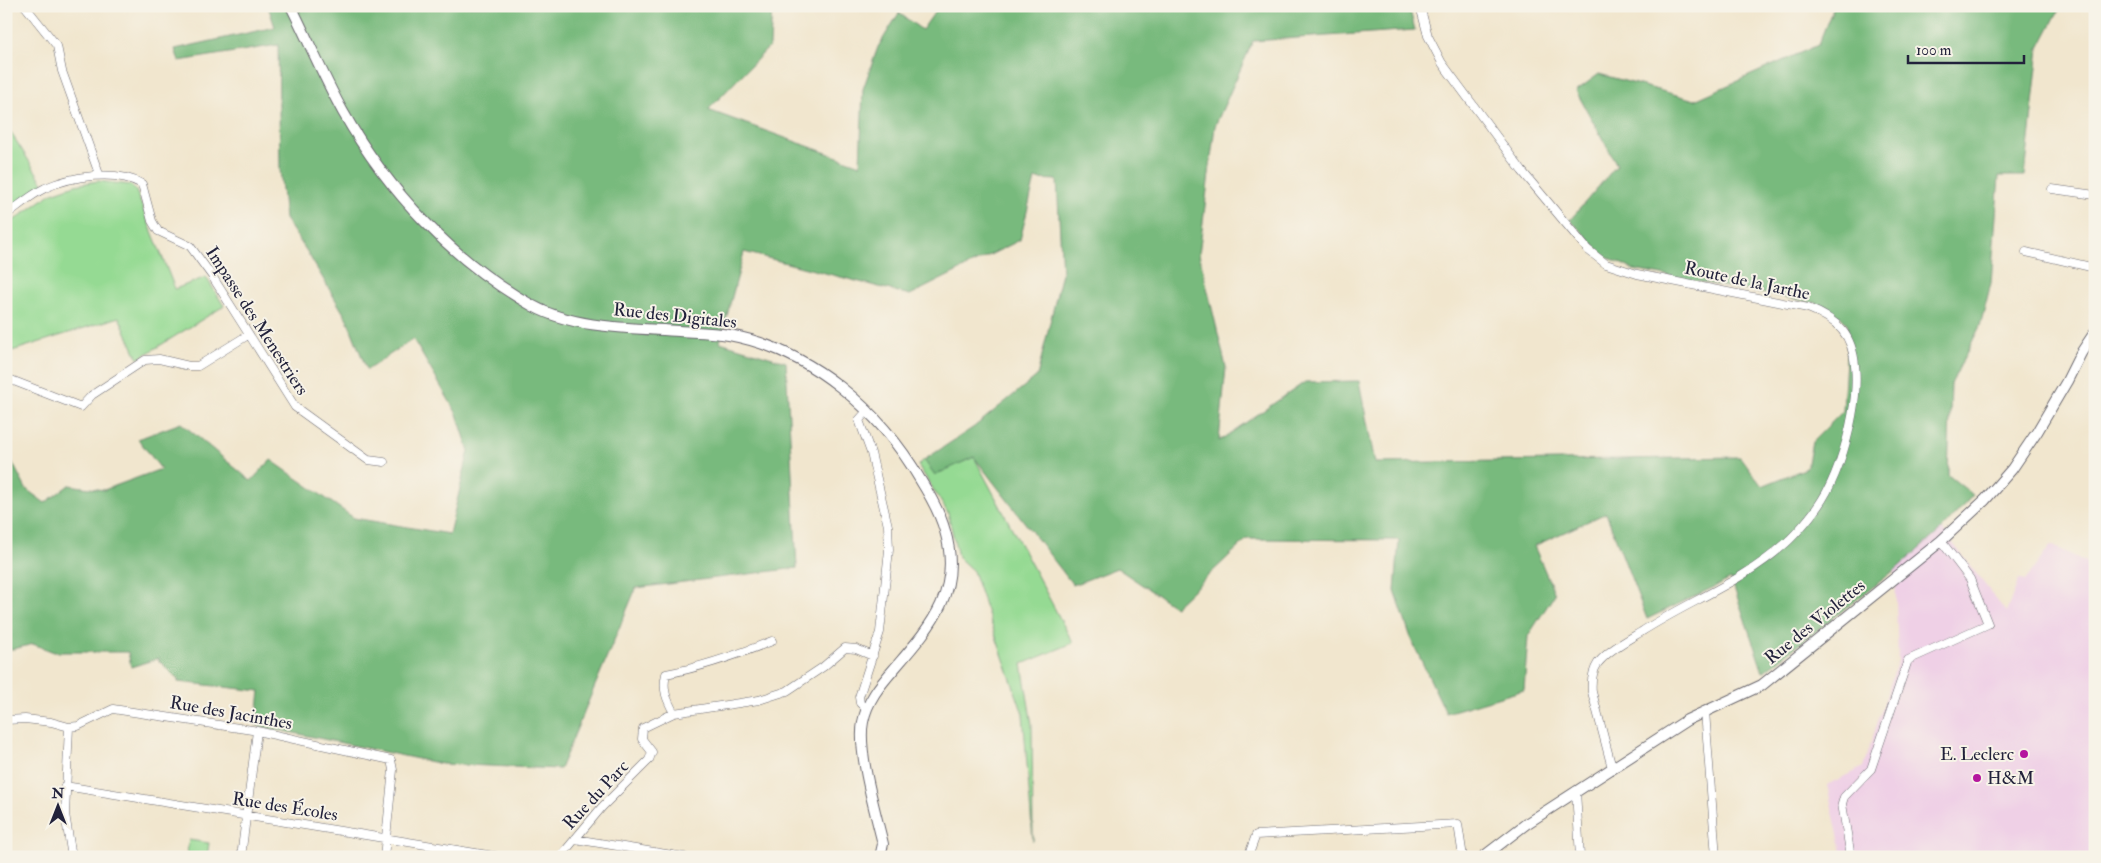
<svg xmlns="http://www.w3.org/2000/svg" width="2101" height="863" font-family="'IM FELL Double Pica',serif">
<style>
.built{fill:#efd0e6}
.green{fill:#95da93;stroke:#5c7e67}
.forest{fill:#78ba7d;stroke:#4d6e5c}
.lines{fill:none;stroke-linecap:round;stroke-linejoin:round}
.minor-casing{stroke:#6a676e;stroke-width:9}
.tertiary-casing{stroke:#6a676e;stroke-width:12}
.minor{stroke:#fff;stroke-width:8}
.tertiary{stroke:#fff;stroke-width:10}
.poi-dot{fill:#b5179e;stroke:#f7f3e8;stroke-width:2}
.labels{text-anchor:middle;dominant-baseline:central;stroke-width:4;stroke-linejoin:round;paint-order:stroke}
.street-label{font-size:18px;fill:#22223b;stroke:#f7f3e8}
.poi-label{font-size:18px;fill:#22223b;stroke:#f7f3e8;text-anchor:end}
</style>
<rect width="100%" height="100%" fill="#f7f3e8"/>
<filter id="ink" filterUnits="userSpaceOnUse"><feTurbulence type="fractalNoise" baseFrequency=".02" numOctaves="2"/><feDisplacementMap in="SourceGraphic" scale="10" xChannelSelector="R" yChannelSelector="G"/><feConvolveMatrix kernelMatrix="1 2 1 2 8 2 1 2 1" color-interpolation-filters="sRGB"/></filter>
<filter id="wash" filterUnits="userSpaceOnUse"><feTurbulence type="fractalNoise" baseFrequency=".0096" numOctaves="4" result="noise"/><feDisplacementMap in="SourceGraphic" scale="20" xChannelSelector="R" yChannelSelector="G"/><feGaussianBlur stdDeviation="1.12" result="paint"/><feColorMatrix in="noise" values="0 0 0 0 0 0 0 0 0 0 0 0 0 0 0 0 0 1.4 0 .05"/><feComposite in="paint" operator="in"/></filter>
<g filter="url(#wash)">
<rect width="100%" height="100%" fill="#f1e6ce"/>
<!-- built -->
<path class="built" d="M1942,529L2006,612L2019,579L2025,581L2051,545L2086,562L2095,584V857H1843L1827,785L1863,767L1898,660L1895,570Z"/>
<!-- green -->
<path class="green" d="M6,125L45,186L6,210Z
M98,181L131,185L136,191L175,289L206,277L224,306L138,359L119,317L12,351L6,343V226L52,193L75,185Z
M974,457L1073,643L1022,664L1032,725L1033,841L1023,714L973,571L958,557L948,513L918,465L924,460L935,474Z
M189,840L209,843L207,857L187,853Z"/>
<!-- forest -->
<path class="forest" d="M268,6H772L770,46L708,110L860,165L863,89L878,47L899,13L922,30L939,6H1409L1415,30L1253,41L1215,126L1199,254L1226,367L1219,441L1305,382L1359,381L1375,463L1740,457L1762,486L1807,468L1812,442L1843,411L1848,325L1841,317L1816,303L1634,270L1604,255L1570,220L1617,165L1576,91L1599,74L1695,100L1818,45L1834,6H2061L2039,48L2025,176H1999L1991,283L1980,326L1951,384L1948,475L1973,495L1942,529L1895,570L1763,672L1731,579L1647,619L1606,513L1534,546L1555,594L1528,636L1524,690L1446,713L1412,641L1395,591L1399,540L1247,539L1175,607L1117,568L1073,585L974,457L935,475L924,460L974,427L1037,376L1062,273L1057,180L1035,179L1020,240L910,295L744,252L720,342L786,362L797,568L636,588L560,769L442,764L256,725L260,691L178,682V679L159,661V658L131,667L128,652H54L33,644L6,651V450L26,489L45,503L69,485L104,490L161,469L138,439L181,423L251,481L271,460L354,518L449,534L469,451L457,414L413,339L367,370L347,319L306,250L285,219L280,169L278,45L179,61L175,49L275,27Z"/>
</g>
<g filter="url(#ink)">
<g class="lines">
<!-- minor casing -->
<g class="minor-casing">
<path id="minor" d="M25,6L57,46L62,71L99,174
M1420,6L1428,36L1442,63L1522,171L1588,250L1606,264L1637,274L1808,308C1821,313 1833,319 1842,330C1873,366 1845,464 1822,500C1814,513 1797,533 1786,543C1743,582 1689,601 1641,632C1626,641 1609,650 1598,663C1592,672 1591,682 1592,692L1612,768
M2052,189L2095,195
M6,215C18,206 31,195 45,188C72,176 116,169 142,184L152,221L158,231L190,246L212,276L295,407L368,460L384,462
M2026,252L2095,268
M6,378L81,407L92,395L145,360L159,359L189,366H198L248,335
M866,709L860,703L859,697L880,632L889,550L888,526L871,453L859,420L868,410
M1705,711L1716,857
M674,713C667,700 662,690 666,674C702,667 737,655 772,641
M6,720L25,719L51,722L69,727L78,726L113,709L252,730L391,760L393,770L384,857
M69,727L65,814L72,857
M65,786L500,857
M1576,791L1580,857
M575,839L684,857
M241,857L257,731
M560,857L602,807L649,760L652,752L642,739L643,728L674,713L759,700L787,691L823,667L845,648L856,649L873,656
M1248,857L1256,835L1458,824L1463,857
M1851,857L1842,804L1844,797L1871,769L1908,660L1988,624L1970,579L1941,541"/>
</g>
<!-- tertiary casing -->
<g class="tertiary-casing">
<path id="tertiary" d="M291,6C309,42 324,78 343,112C387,190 455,263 533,306C575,329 632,328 679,331C695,332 712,332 729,335C811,350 880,410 921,481C931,497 940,513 945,531C963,592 930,627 894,669C880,685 867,701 863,722C857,751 876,814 883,844L880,857
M1483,857L1526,824L1687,720L1762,685L1941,541L1985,500L2012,469L2037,432L2067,381L2081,353L2095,332"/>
</g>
<!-- minor -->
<use href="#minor" class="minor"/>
<!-- tertiary -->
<use href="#tertiary" class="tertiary"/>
</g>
</g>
<!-- markers -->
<g class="poi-dot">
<circle cx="2024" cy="754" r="5"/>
<circle cx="1977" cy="778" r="5"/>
</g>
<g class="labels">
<!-- street labels -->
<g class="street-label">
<text transform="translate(1747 281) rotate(12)">Route de la Jarthe</text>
<text transform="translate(675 316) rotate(6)">Rue des Digitales</text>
<text transform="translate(257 321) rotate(57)">Impasse des Menestriers</text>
<text transform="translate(1815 622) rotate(-39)">Rue des Violettes</text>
<text transform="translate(231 713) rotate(10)">Rue des Jacinthes</text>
<text transform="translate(596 795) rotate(-47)">Rue du Parc</text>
<text transform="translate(285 807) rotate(9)">Rue des Écoles</text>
</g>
<!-- poi labels -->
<g class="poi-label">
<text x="2014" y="754">E. Leclerc</text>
<text x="1987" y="778" text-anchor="start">H&amp;M</text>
</g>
</g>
<!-- margin -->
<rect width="2101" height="863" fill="none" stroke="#f7f3e8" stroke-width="25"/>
<!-- north arrow -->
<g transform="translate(58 806)" stroke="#f7f3e8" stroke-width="4" paint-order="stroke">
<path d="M0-4L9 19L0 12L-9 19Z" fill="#22223b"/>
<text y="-8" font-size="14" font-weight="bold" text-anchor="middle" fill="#22223b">N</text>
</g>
<!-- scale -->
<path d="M1908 55v8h116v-8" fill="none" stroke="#22223b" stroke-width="2.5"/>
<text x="1916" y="55" font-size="15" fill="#22223b" stroke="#f7f3e8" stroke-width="4" paint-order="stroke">100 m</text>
</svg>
